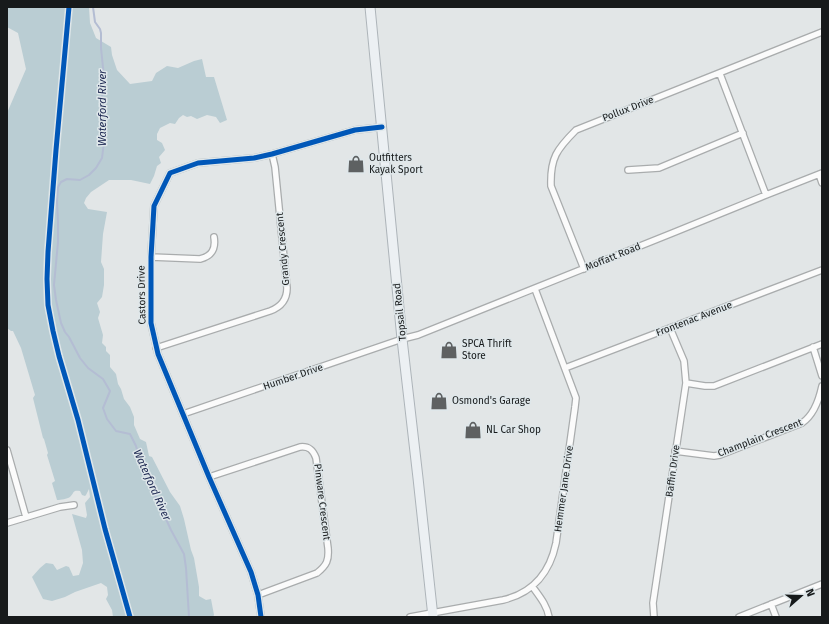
<svg xmlns="http://www.w3.org/2000/svg" width="829" height="624" font-family="'Fira Sans',sans-serif">
<style>
.green{fill:#bacdd3}
.lines{fill:none;stroke-linecap:round;stroke-linejoin:round}
.stream{stroke:#b4bdd3;stroke-width:2}
.street-casing{stroke:#a9acad;stroke-width:8}
.primary-casing{stroke:#adb4b9;stroke-width:11}
.street{stroke:#fbfbfb;stroke-width:5.5}
.primary{stroke:#ecf0f3;stroke-width:9}
.cycleway-casing{stroke:#dfe7ea;stroke-width:8}
.cycleway{stroke:#0057b8;stroke-width:5}
.labels{text-anchor:middle;dominant-baseline:central;stroke-width:3;stroke-linejoin:round;paint-order:stroke}
.street-label{font-size:10px;fill:#171a1b;stroke:#dfe7ea}
.poi-label{font-size:10px;fill:#171a1b;stroke:#dfe7ea;text-anchor:start}
.water-label{font-size:11px;font-style:italic;fill:#202b54;stroke:#dfe7ea}
</style>
<rect width="100%" height="100%" fill="#e2e6e7"/>
<!-- green -->
<path class="green" d="M7,7H89L90,23L96,38L111,47L112,55L117,70L130,84L152,81L156,73L167,66L178,68L194,61L202,59L206,77H214L227,120L220,123L216,117L207,115L197,119L191,116L187,117L183,115L179,118L175,124L170,123L160,128L157,134V140L162,143L165,150L159,157L161,163L157,166L154,176L150,184L131,180H109L91,192L86,198L84,203L88,209L107,212L103,234L101,262L104,269V285L102,297L97,303L100,312L98,318L103,335L102,343L106,347V351L110,355V367L116,374L118,384L121,389L124,399L130,407L134,417V425L140,439L146,442L149,456L152,457L170,492L180,506L184,519L191,550L194,558L199,587V596L206,600L211,599L214,615L213,617H113L112,610L106,599L108,595L107,587L101,583L75,592L65,597L52,601L43,599L32,577L40,568L46,563L53,564L57,570L66,566L69,567L73,576L79,575L83,563L82,550L72,514L86,518L87,515L85,503L90,497L89,489L86,495L85,496L82,495L80,491C72,490 75,492 70,497C67,499 61,500 57,500L52,483L55,481L47,455L48,453L44,439L43,438L33,398L35,395L21,348L13,331H11L7,328V113L26,69L18,33L7,27Z"/>
<g class="lines">
<!-- stream -->
<path class="stream" d="M93,7L95,22L100,29L101,33V48L104,77L102,97L104,142L102,158L96,168L89,175L80,180L67,179L61,182L58,187L57,201L58,222V242L54,285L56,300L61,323L65,332L69,337L80,358L88,368L103,379L110,391L103,408L107,419L116,431L130,434L136,446L142,468L147,478L171,530L184,554L186,568L189,617"/>
<!-- street casing -->
<g class="street-casing">
<path id="street" d="M720,74L766,195
M628,170L659,168L743,133
M819,174L822,183
M151,257L200,259C212,256 216,249 214,237
M584,269L551,186C550,158 557,149 576,130L822,32
M813,347L822,376
M156,348L270,311C281,307 287,300 287,288L275,167L272,154
M565,368L822,270
M686,383L705,386H714L822,344
M183,414L402,339L418,335L675,232L766,195L822,173
M7,450L26,517
M675,451L714,456L720,455L802,423C814,415 819,400 822,386
M209,477L300,447C309,446 313,450 316,458L328,548C329,560 327,565 317,573L258,595
M7,523L60,507L74,505
M532,586C539,596 547,605 549,617
M771,604L776,617
M261,617L258,595L251,572L209,477L158,354L151,323V257L154,206L170,173L198,163L254,158L272,154L355,130L382,127
M410,617L503,600C533,593 550,572 556,543L575,407L576,398L573,390L535,289
M654,617L653,603L686,383L684,361L670,328
M739,617L822,584"/>
</g>
<!-- primary casing -->
<g class="primary-casing">
<path id="primary" d="M370,7L402,339L418,478L433,617"/>
</g>
<!-- street -->
<use href="#street" class="street"/>
<!-- primary -->
<use href="#primary" class="primary"/>
<!-- cycleway casing -->
<g class="cycleway-casing">
<path id="cycleway" d="M69,7L56,150L48,252L47,279L48,305L53,331L59,356L78,420L105,529L130,617
M261,617L258,595L251,572L209,477L158,354L151,323V257L154,206L170,173L198,163L254,158L272,154L355,130L382,127"/>
</g>
<!-- cycleway -->
<use href="#cycleway" class="cycleway"/>
</g>
<!-- icons -->
<defs>
<g id="shop-bare" transform="scale(1.38)"><path d="M-5-2.5h2.3a2.7 3.5 0 0 1 5.4 0H5L5.5 6h-11ZM-1.5-2.5h3a1.5 2.3 0 0 0-3 0Z" fill="#5e6162" stroke="#dfe7ea" stroke-width="2.5" paint-order="stroke"/></g>
</defs>
<g fill-rule="evenodd">
<use href="#shop-bare" x="356" y="164"/>
<use href="#shop-bare" x="449" y="350"/>
<use href="#shop-bare" x="439" y="401"/>
<use href="#shop-bare" x="473" y="430"/>
</g>
<g class="labels">
<!-- street labels -->
<g class="street-label">
<text transform="translate(628 109) rotate(-21)">Pollux Drive</text>
<text transform="translate(283 249) rotate(-95)">Grandy Crescent</text>
<text transform="translate(613 257) rotate(-22)">Moffatt Road</text>
<text transform="translate(142 295) rotate(-91)">Castors Drive</text>
<text transform="translate(400 312) rotate(-96)">Topsail Road</text>
<text transform="translate(694 319) rotate(-21)">Frontenac Avenue</text>
<text transform="translate(293 377) rotate(-19)">Humber Drive</text>
<text transform="translate(760 438) rotate(-21)">Champlain Crescent</text>
<text transform="translate(673 471) rotate(-82)">Baffin Drive</text>
<text transform="translate(564 489) rotate(-82)">Hemmer Jane Drive</text>
<text transform="translate(322 502) rotate(83)">Pinware Crescent</text>
</g>
<!-- poi labels -->
<g class="poi-label">
<text x="369" y="158">Outfitters<tspan x="369" dy="12">Kayak Sport</tspan></text>
<text x="462" y="344">SPCA Thrift<tspan x="462" dy="12">Store</tspan></text>
<text x="452" y="401">Osmond's Garage</text>
<text x="486" y="430">NL Car Shop</text>
</g>
<!-- water labels -->
<g class="water-label">
<text transform="translate(102 108) rotate(-90)">Waterford River</text>
<text transform="translate(152 485) rotate(66)">Waterford River</text>
</g>
</g>
<!-- border -->
<rect width="829" height="624" fill="none" stroke="#171a1b" stroke-width="16"/>
<!-- north arrow -->
<g transform="translate(801 596) rotate(70)" stroke="#dfe7ea" stroke-width="3" paint-order="stroke">
<path d="M0-3L7 15L0 10L-7 15Z" fill="#171a1b"/>
<text y="-6" font-size="11" font-weight="bold" text-anchor="middle" fill="#171a1b">N</text>
</g>
</svg>
